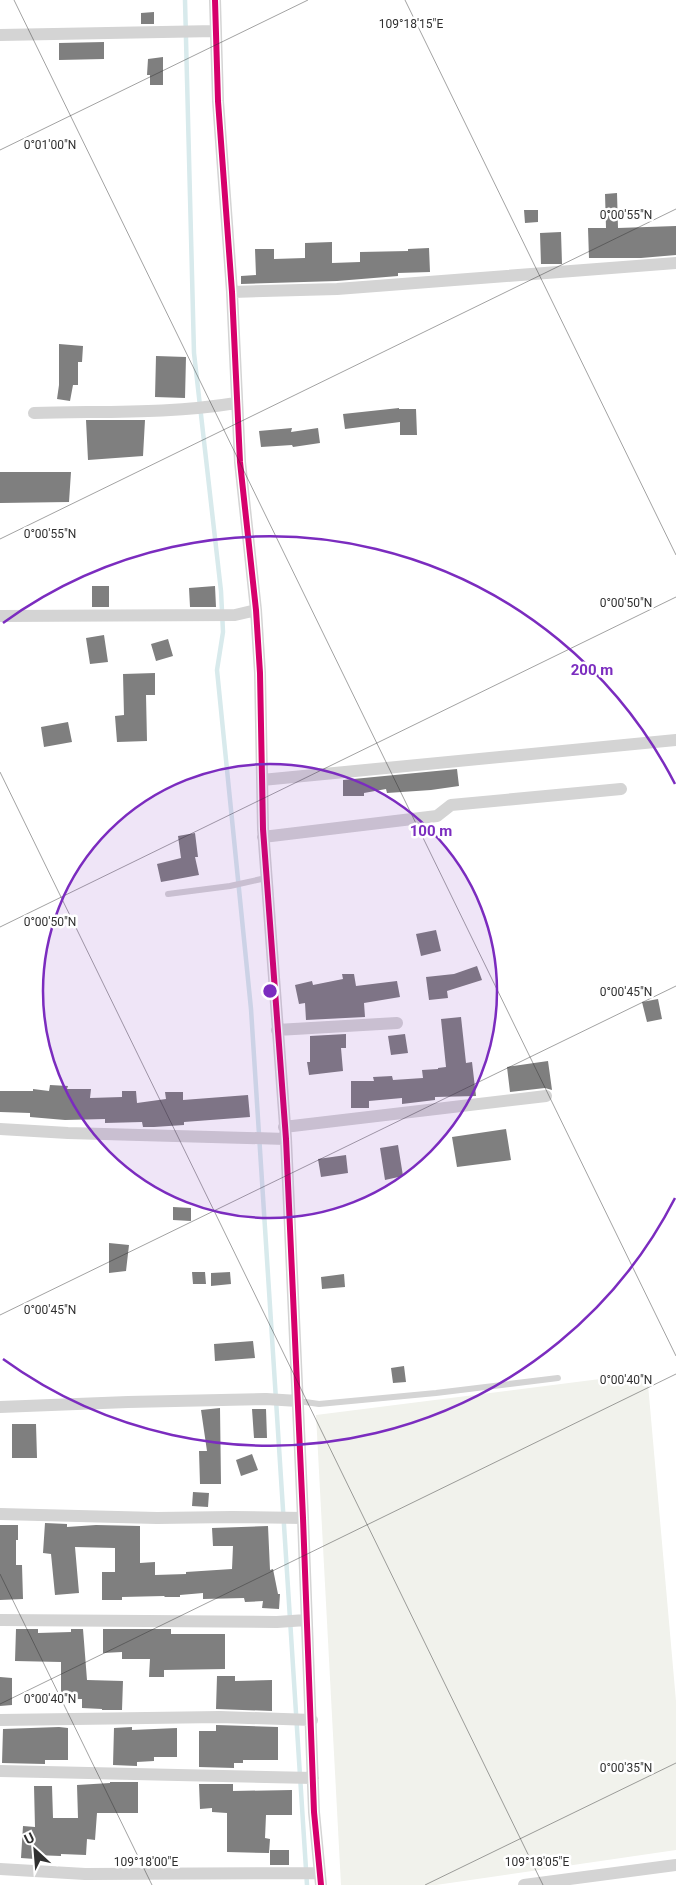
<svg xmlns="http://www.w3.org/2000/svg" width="676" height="1885" font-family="Roboto,sans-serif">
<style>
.green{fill:#f1f2ec}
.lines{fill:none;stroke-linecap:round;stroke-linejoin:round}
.stream{stroke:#d8eaec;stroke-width:4.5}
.building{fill:#7f7f7f}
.lane{stroke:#d4d4d4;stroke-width:6}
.street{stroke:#d4d4d4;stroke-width:12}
.cycleway-casing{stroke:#fff;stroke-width:9}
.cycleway{stroke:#d6006c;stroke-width:6}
.ticks{fill:none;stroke:#303030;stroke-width:1;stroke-opacity:0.45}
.ring{fill:none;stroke:#7b2cbf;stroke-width:2.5}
.ticks-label{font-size:12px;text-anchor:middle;fill:#303030;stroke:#fff;stroke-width:5;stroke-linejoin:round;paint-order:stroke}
.centre{fill:#7b2cbf;stroke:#fff;stroke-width:2.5}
.ring-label{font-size:15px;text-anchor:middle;font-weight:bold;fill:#7b2cbf;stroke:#fff;stroke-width:5;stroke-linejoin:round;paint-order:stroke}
</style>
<rect width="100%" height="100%" fill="#fff"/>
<!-- green -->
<path class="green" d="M647,1373L676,1701V1850L436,1885H341L316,1415Z"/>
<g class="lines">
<!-- stream -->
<path class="stream" d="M185,0L194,353L221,591L223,632L217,670L251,1009L307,1885"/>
</g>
<!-- building -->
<path class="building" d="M154,12V24H141V13Z
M104,42V59L59,60V43Z
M163,57V85H150V75H147L148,59Z
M617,193L618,228L676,226V255L641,258H589L588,228H606L605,194Z
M524,210H538V222L525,223Z
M561,232L562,264H541L540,233Z
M332,242V263L360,262V252L408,251V249L429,248L430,272L398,273V276L337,281L241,284V276L256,275L255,249H274V259L305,258V243Z
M59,344L83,346L82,362H78V385H73L70,401L57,399L59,385Z
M156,356L186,357L185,398L155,397Z
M399,408V409H416L417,435H400V422L345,429L343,414Z
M86,420H145L143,456L88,460Z
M292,428L291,432L318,428L320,443L293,447L292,445L261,447L259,431Z
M0,472H71L69,502L0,503Z
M92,586H109V607H92Z
M215,586L216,607H190L189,588Z
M104,635L108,662L90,664L86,638Z
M168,639L173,656L156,661L151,644Z
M155,673V695H146L147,741L117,742L115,716L124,715L123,674Z
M68,722L72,742L44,747L41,727Z
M457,769L459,786L431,790L387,793L386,789L364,793V796H343V780Z
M195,833L198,857H195L199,875L161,882L157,864L181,858L178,836Z
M436,930L441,951L421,956L416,934Z
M477,966L482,980L447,991L448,998L429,1000L426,977L454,974Z
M342,974H354L356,986L397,981L400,997L364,1003L365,1017L306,1020L305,1003L299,1004L295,985L312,981L313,985L343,979Z
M658,999L662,1019L647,1022L642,1002Z
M461,1017L466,1063L472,1062L476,1096L435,1097V1100L402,1104V1098L369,1101V1108H351V1081H374L373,1077L392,1076L393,1080L423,1078L422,1070L438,1069V1068L446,1067L441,1019Z
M346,1034V1048H341L343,1071L309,1075L307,1062H310V1036Z
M405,1034L408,1053L391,1055L388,1036Z
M548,1061L552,1090L545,1088L510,1092L507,1067Z
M50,1085L68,1086L67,1089H91L90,1098L122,1097V1091H136L137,1103L166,1099L165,1092H183V1100L248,1095L250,1117L184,1122V1125L154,1127H143L142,1122L105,1123V1119L65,1120L30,1117V1113L0,1112V1091H33V1089L49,1091Z
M506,1129L511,1160L457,1167L452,1137Z
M398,1145L403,1176L385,1180L380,1148Z
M346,1155L348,1173L321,1177L318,1159Z
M173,1207L191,1208V1221L173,1220Z
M109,1243L129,1245L126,1271L109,1273Z
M192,1272H205L206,1284H193Z
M230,1272L231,1284L211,1286V1273Z
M344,1274L345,1287L322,1289L321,1277Z
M253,1341L255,1358L215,1361L214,1344Z
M404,1366L406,1382L393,1383L391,1368Z
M220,1408L221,1484H200L199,1451H207L201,1410Z
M252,1409H266L267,1438H254Z
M12,1424H36L37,1458H12Z
M252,1454L258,1470L241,1476L236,1460Z
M193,1492L209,1493L208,1507L192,1506Z
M45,1523L67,1524V1527L96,1525L140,1526V1563L155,1562V1575L186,1574V1572L232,1569L233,1546H213L212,1528L268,1526L270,1570L273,1569L278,1594H280L279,1609L262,1608L263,1601L245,1602L244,1598L203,1599V1593L180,1595V1597H165L164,1596L122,1597V1600H102V1572H115V1548L75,1547L79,1593L55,1595L51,1554L43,1553Z
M0,1525H18V1540H16V1565H22L23,1599L0,1600Z
M16,1629H38V1633L71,1632V1629H83L87,1680L123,1681L122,1710H102V1709L82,1708V1699H61V1662L15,1661Z
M103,1629H171V1634H225V1669L164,1670V1677H149L150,1659H122V1652L103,1653Z
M217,1676H235V1681L272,1680V1711L216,1709Z
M0,1677L12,1678V1705L0,1706Z
M216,1725L278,1727V1760H243V1763H234V1768L199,1767V1731H216Z
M59,1727L68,1728V1760H45V1764L2,1763L3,1729Z
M132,1727V1730L177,1728V1757H154V1761L137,1762V1766L113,1765L114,1728Z
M110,1782H138V1813H97L95,1840L87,1839L86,1855L61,1854V1856L35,1855V1859L21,1858L23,1826L35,1827L34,1786H52L53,1818H78L77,1785L110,1783Z
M199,1784H233V1791L292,1790V1815H266L265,1838L270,1839L269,1853L227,1852V1813L212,1812V1808L200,1809Z
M270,1850H289V1865H270Z"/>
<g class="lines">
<!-- lane -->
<path class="lane" d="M168,894L230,886L266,878
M298,1401L319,1404L436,1393L558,1378"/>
<!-- street -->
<path class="street" d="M215,0L218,101L232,292L240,462L256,610L260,673L263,829L286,1139L303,1518L314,1812L321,1885
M0,35L216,31
M232,292L337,289L676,263
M34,413C101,411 170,414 236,403
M0,616L235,615L256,610
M262,780L676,740
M263,837L437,816L451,805L621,789
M277,1030L397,1023
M284,1127L546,1096
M0,1129L68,1133L286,1139
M0,1407L128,1402L266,1399L298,1401
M0,1514L157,1518L232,1517L303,1518
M0,1620L277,1622L306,1620
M0,1720L220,1717L312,1720
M0,1771L313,1778
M0,1869L85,1874L320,1873
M524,1885L676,1865"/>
<!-- cycleway casing -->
<g class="cycleway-casing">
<path id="cycleway" d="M215,0L218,101L232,292L240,462L256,610L260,673L263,829L286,1139L303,1518L314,1812L321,1885"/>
</g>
<!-- cycleway -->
<use href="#cycleway" class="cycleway"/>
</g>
<!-- ticks -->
<path class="ticks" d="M14,0L676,1356M405,0L676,555M0,150L308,0M0,539L676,209M0,772L543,1885M0,927L676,597M0,1315L676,986M0,1574L152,1885M0,1704L676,1374M425,1885L676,1763"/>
<!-- distance rings -->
<circle cx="270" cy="991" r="227" fill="#7b2cbf" fill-opacity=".12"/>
<g class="ring">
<circle cx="270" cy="991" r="227"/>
<path d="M675 1198A455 455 0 0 1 3 1359M3 623A455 455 0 0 1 675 784"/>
</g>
<g class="ticks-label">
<text x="411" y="28">109°18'15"E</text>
<text x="50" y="149">0°01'00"N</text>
<text x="626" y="219">0°00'55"N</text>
<text x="50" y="538">0°00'55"N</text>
<text x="626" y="607">0°00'50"N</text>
<text x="50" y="926">0°00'50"N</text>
<text x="626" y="996">0°00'45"N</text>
<text x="50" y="1314">0°00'45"N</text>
<text x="626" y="1384">0°00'40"N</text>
<text x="50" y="1703">0°00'40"N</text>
<text x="626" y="1772">0°00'35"N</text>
<text x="146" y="1866">109°18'00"E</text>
<text x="537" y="1866">109°18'05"E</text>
</g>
<circle cx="270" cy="991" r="8" class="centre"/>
<g class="ring-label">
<text x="592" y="675">200 m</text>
<text x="431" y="836">100 m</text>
</g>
<!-- north arrow -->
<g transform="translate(35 1850) rotate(334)" stroke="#ffffff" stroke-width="4" paint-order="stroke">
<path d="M0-4L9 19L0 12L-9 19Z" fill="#303030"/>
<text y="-8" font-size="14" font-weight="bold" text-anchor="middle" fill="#303030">U</text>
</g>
</svg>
